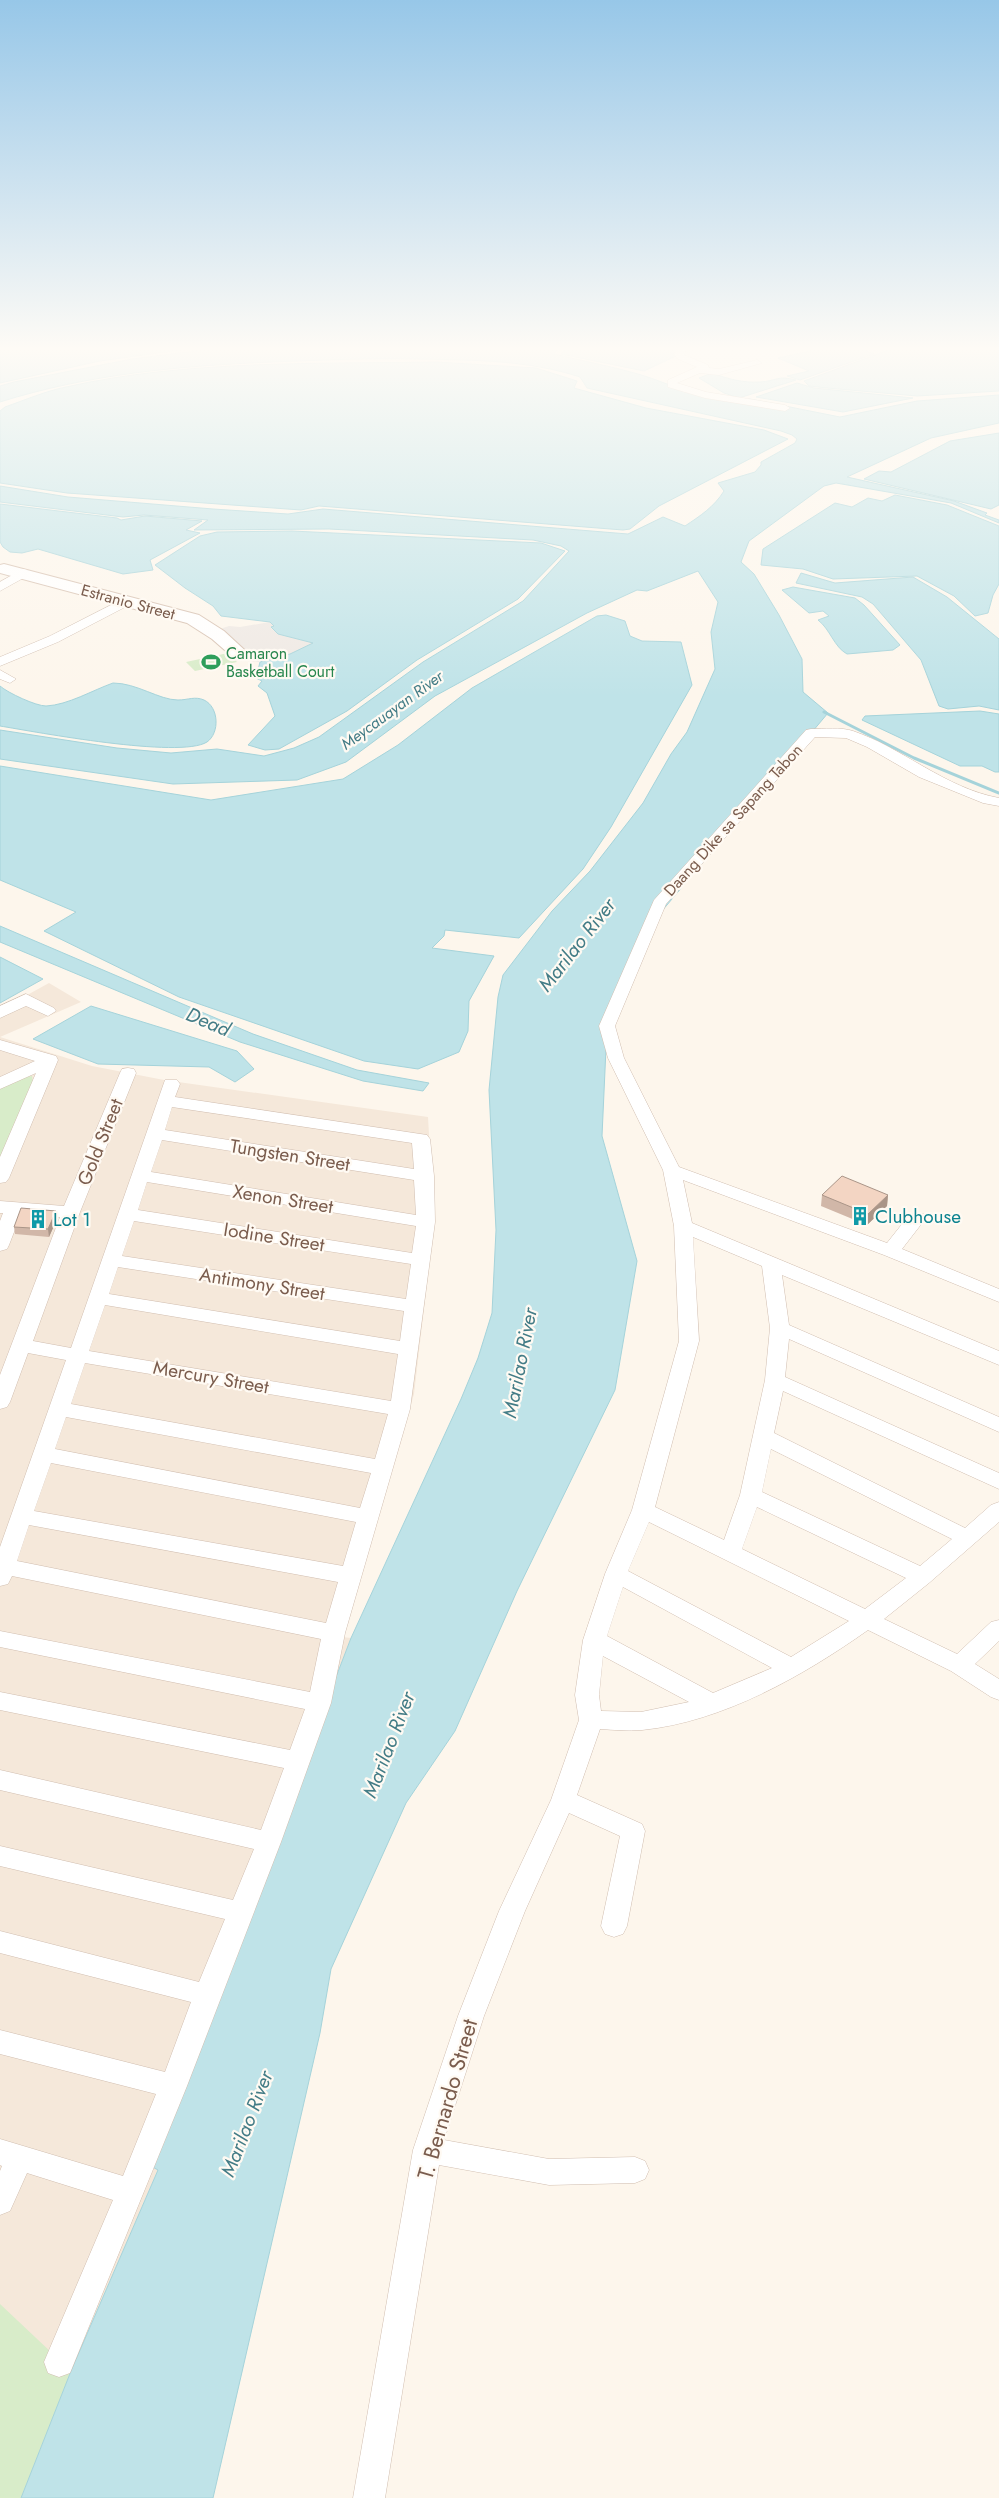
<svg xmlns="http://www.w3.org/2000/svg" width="999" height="2498" font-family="Jost,sans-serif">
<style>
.residential{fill:#f5e8da}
.industrial{fill:#efe9e4}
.green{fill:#d8ecc9}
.water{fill:#bfe3e8;stroke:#a5d3da}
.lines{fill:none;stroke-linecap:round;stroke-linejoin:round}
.stream{stroke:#a5d3da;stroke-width:3}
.street-casing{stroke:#d1beb0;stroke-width:1}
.secondary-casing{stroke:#d6c0b0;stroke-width:2}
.street{fill:#fff;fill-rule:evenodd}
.secondary{fill:#fff;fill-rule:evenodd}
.wall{fill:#d1b7a8}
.shaded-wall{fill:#aa9588}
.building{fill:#f3d5c3;stroke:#aa9588}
.labels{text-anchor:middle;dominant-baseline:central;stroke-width:4.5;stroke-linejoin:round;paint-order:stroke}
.far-street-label{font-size:16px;fill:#7a5c4d;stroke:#fffaf3}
.far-leisure-label{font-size:16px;fill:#27864d;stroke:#fffaf3;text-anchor:start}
.far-water-label{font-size:16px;font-style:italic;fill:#437c86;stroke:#fffaf3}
.street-label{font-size:19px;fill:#7a5c4d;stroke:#fffaf3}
.culture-label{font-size:19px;fill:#0d838f;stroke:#fffaf3;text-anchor:start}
.water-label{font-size:20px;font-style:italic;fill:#437c86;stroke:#fffaf3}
.near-street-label{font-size:22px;fill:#7a5c4d;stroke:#fffaf3}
</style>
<rect width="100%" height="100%" fill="#fdf6ec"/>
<!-- residential -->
<path class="residential" d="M49,983L81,1002L0,1037L92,1066L164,1080L428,1117L434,1223L414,1394L342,1637L351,1638L149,2165L158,2170L71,2371L21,2498H0V1010Z"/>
<!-- industrial -->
<path class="industrial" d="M270,622L275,626L271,628L278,634L313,643L290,654L260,662L249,661L238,646L217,630L229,626L240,627Z"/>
<!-- green -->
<path class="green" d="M228,653L237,662L195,671L186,662Z
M32,1076L33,1083L0,1158V1088L20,1078Z
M0,2304L71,2371L21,2498H0Z"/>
<!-- water -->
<path class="water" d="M0,347H201L100,361L0,383Z
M227,347L558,348L554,354C582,361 611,366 638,374C673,384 712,407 750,399L840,417L917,401L999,395V423L931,438L847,477L954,501L987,513L985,515L999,520V523L951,503L836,483L824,486L749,541L741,562L754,574L779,615L802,659L803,692L828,713L646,930L607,1026L602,1136L637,1261L615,1390L517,1591L455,1731L406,1803L331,1969L320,2033L213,2498H21L71,2371L158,2170L149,2165L351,1638L461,1399L478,1358L492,1313L496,1230L489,1090L498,997L503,975L552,911L590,871L643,803L671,754L687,732L715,669L711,632L718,602L698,571L647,591L637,590L587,613L435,696L346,762L297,780L173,784L0,759V730L117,748L171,753L217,749L264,756L294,748L319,737L423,662L523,601L569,551L561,546L533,540L329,529L194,530L208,520L144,515L123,517L0,502V486L68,497L213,509L288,514L323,509L628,534L663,517L685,526C700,516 714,507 724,491L718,483L755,472L761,465V462L795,443L797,439L792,435L781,431L587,388L580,377C528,360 473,360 419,359C370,358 321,360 272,362C179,366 89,374 0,402V386L14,382L132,359Z
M569,347H679L676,356L644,371L561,354Z
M802,347H857L874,354L800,380L787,376L809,371L778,358L810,351Z
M897,347H999V391L917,396L827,388L809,386L804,381Z
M436,362L536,368L577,381L574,388L646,408L764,430L788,439L659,506L630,529L623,530L319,506L301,510L67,493L0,483V411L5,407C25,400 46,391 66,387C186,360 314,364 436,362Z
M712,373C728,379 743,383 760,382C777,381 777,375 796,380L739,398L724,393L699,378Z
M797,383L814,388L913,398L843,412L756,397Z
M999,433V505L991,509L864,479L879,471L891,472L950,441Z
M895,495L947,505L999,526V584L993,595L988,613L975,616L954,596L917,576L833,579L803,569L761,565L763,549L835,503L852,507L868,498L882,501Z
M0,504L117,518L121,520L145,516L202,521L186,530L200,533L150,560L153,570L123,574L38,549L22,553L10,552L3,547L0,542Z
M292,531L541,543L565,551L518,599L417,660L347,711L279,749L265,750L248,745L275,716L267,693L258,686L262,681L256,678L260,662L290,654L313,643L278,634L271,627L274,626L270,622L221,616L213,606L185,588L155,565L200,536L217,532Z
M801,573L835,583L913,577L947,597L999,639V710L979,706L948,709L939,706L921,660L873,604L862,597L796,583Z
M793,587L855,598L864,605L900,645L893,650L847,654C834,647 830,629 818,620L829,616L823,611L809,613L782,590Z
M606,615L625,621L630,636L642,641L681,642L692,685L611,827L583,869L519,938L445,930L444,936L432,948L494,956L469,1001L468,1031L459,1052L418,1069L364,1061L179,997L44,931L76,912L0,880V766L211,800L343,779L398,745L472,688L597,616Z
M113,683C137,683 159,700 178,700C188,700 195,696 204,700C219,707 220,733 207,742C180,759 36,732 0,726V686C8,693 36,706 46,706C68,705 93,690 113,683Z
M980,711L999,714V772H995L982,766H960L862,720L865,716Z
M0,926L253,1034L357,1070L429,1083L423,1091L363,1081L240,1042L0,942Z
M0,957L43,979L0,1003Z
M91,1006L237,1051L254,1069L235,1082L209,1067L98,1064L33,1039Z"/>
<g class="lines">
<!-- stream -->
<path class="stream" d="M824,712L914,758L999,793"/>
<!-- street casing -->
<g class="street-casing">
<path id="street" d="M677,347H687L684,355L708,365L709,368L719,369L757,360L762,363L719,375L700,373L677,383L706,392L785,405L790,408L785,411L705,398L668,387V380L697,367L678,359L674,354Z
M23,569L27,570V576L0,591V582Z
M125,598L131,602L129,605L58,642L0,666V657L50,636Z
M0,670L16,679L10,683L0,679Z
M811,729C824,729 841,727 853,731C903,748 945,788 999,798V806L983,803L919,777L867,747L846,738L815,737L666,904L615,1026L624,1058L679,1167L887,1243L910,1214H924L926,1218L902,1249L999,1289V1302L884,1255L683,1180L692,1223L999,1351V1365L782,1275L789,1325L999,1417V1432L789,1339L785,1377L999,1473V1489L783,1391L774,1433L965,1528L991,1505L999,1502V1522L929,1583L884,1619L957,1654L991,1622L999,1620V1641L975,1664L999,1679V1700L991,1697L951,1671L868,1630C803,1676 722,1722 642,1730C628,1731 614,1730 600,1729L577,1795L642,1824L645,1831L627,1926L623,1934L614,1937L605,1934L601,1926L620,1836L569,1813L525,1911L484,2016L444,2140L549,2159L635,2157L645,2161L649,2170L645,2179L635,2183L549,2185L439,2165L385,2498H353L413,2150L458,2016L499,1911L551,1800L579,1720L575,1695L583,1640L605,1574L632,1510L679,1341L674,1226L663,1170L608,1058L599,1026L654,900L806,730ZM693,1237L762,1266L770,1328L765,1380L740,1495L724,1540L655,1507L699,1341ZM771,1449L952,1539L920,1566L762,1492ZM757,1507L906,1578L865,1609L742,1549ZM649,1522L849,1621L791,1657L628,1571ZM623,1587L772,1668L713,1693L607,1636ZM603,1656L689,1702L641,1712L601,1711L599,1695Z
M26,994L54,1008L56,1011L48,1016L26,1006L0,1018V1006Z
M0,1040L56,1056L58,1060L9,1178L6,1182L0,1183V1157L36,1073L0,1089V1077L35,1061L0,1050Z
M128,1068L134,1069L136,1073L80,1212L33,1341L71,1348L165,1080H177L180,1084L175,1097L427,1135L430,1139L434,1176L435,1222L410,1409L345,1633L331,1703L281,1842L187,2086L70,2373L59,2377L48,2373L44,2362L113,2200L27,2173L10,2211L0,2215V2171L2,2166L0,2165V2139L123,2176L156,2094L0,2054V2030L165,2072L191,2002L0,1953V1931L199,1982L225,1919L0,1866V1846L233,1900L254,1849L0,1790V1770L261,1830L284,1768L0,1710V1692L290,1750L305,1709L0,1647V1631L310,1692L321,1639L12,1576L8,1584L0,1586V1547L66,1360L28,1353L10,1402L7,1407L0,1409V1375L60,1217L21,1214L9,1245L7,1249L0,1251V1221L3,1213H0V1201L64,1206L120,1073L122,1069ZM172,1107L412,1143L414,1169L165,1130ZM162,1140L414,1180L416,1215L151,1172ZM147,1182L416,1226L412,1253L138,1210ZM134,1221L411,1264L406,1299L122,1256ZM118,1267L404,1311L400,1341L109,1294ZM105,1305L398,1354L391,1401L89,1351ZM85,1363L388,1414L375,1459L71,1404ZM66,1417L371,1473L360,1508L55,1449ZM51,1463L356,1522L343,1566L34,1511ZM29,1525L338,1582L326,1623L17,1561Z"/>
</g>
<!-- secondary casing -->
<g class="secondary-casing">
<path id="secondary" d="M4,564L199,615L224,631L250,655L247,659H235L212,639L187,623L0,573V565Z"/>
</g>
<!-- street -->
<use href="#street" class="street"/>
<!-- secondary -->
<use href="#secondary" class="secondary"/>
</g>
<!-- wall -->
<path class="wall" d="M822,1195H888L887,1206L867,1225L821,1206Z
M57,1219L49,1237L15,1234L14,1227Z"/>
<!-- shaded-wall -->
<path class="shaded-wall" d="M888,1195L887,1206L867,1225L868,1214Z
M56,1211L57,1219L49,1237L48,1229Z"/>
<!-- building -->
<path class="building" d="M842,1176L888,1195L868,1214L822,1195Z
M21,1208L56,1211L48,1229L14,1227Z"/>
<!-- sky -->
<linearGradient id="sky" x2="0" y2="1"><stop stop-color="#97c7e8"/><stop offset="0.5" stop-color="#fefbf6"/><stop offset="1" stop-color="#fefbf6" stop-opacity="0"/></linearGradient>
<rect width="999" height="697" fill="url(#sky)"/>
<!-- icons -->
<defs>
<g id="stadium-bare" transform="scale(1.5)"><path d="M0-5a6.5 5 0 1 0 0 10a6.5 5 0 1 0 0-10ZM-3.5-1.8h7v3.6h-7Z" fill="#2e9e5b" stroke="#fffaf3" stroke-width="2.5" paint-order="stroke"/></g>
<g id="building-bare" transform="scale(1.5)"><path d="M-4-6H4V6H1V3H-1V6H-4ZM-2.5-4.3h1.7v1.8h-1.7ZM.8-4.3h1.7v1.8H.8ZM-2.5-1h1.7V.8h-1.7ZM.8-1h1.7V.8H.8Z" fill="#0f9aa8" stroke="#fffaf3" stroke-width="2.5" paint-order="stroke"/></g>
</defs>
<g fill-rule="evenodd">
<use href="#stadium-bare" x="211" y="662"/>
<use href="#building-bare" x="860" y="1216"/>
<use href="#building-bare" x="38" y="1219"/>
</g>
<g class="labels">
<!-- far-street labels -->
<g class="far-street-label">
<text transform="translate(128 602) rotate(15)">Estranio Street</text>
<text transform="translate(733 820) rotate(-48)">Daang Dike sa Sapang Tabon</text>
</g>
<!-- far-leisure labels -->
<g class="far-leisure-label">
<text x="226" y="653">Camaron<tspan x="226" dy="18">Basketball Court</tspan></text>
</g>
<!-- far-water labels -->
<g class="far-water-label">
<text transform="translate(392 710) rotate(-36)">Meycauayan River</text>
</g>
<!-- street labels -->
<g class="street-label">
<text transform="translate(100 1142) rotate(-68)">Gold Street</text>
<text transform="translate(290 1155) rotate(9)">Tungsten Street</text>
<text transform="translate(283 1199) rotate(9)">Xenon Street</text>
<text transform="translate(274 1237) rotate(9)">Iodine Street</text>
<text transform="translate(262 1284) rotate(9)">Antimony Street</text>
<text transform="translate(211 1377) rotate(10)">Mercury Street</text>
</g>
<!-- culture labels -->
<g class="culture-label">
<text x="875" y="1216">Clubhouse</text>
<text x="53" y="1219">Lot 1</text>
</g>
<!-- water labels -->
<g class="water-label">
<text transform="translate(577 945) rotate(-52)">Marilao River</text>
<text transform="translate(208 1022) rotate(23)">Dead</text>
<text transform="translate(520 1363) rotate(-79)">Marilao River</text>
<text transform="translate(389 1745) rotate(-69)">Marilao River</text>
<text transform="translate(247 2124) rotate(-69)">Marilao River</text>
</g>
<!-- near-street labels -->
<g class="near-street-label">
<text transform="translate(447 2099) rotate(-74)">T. Bernardo Street</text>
</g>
</g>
</svg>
